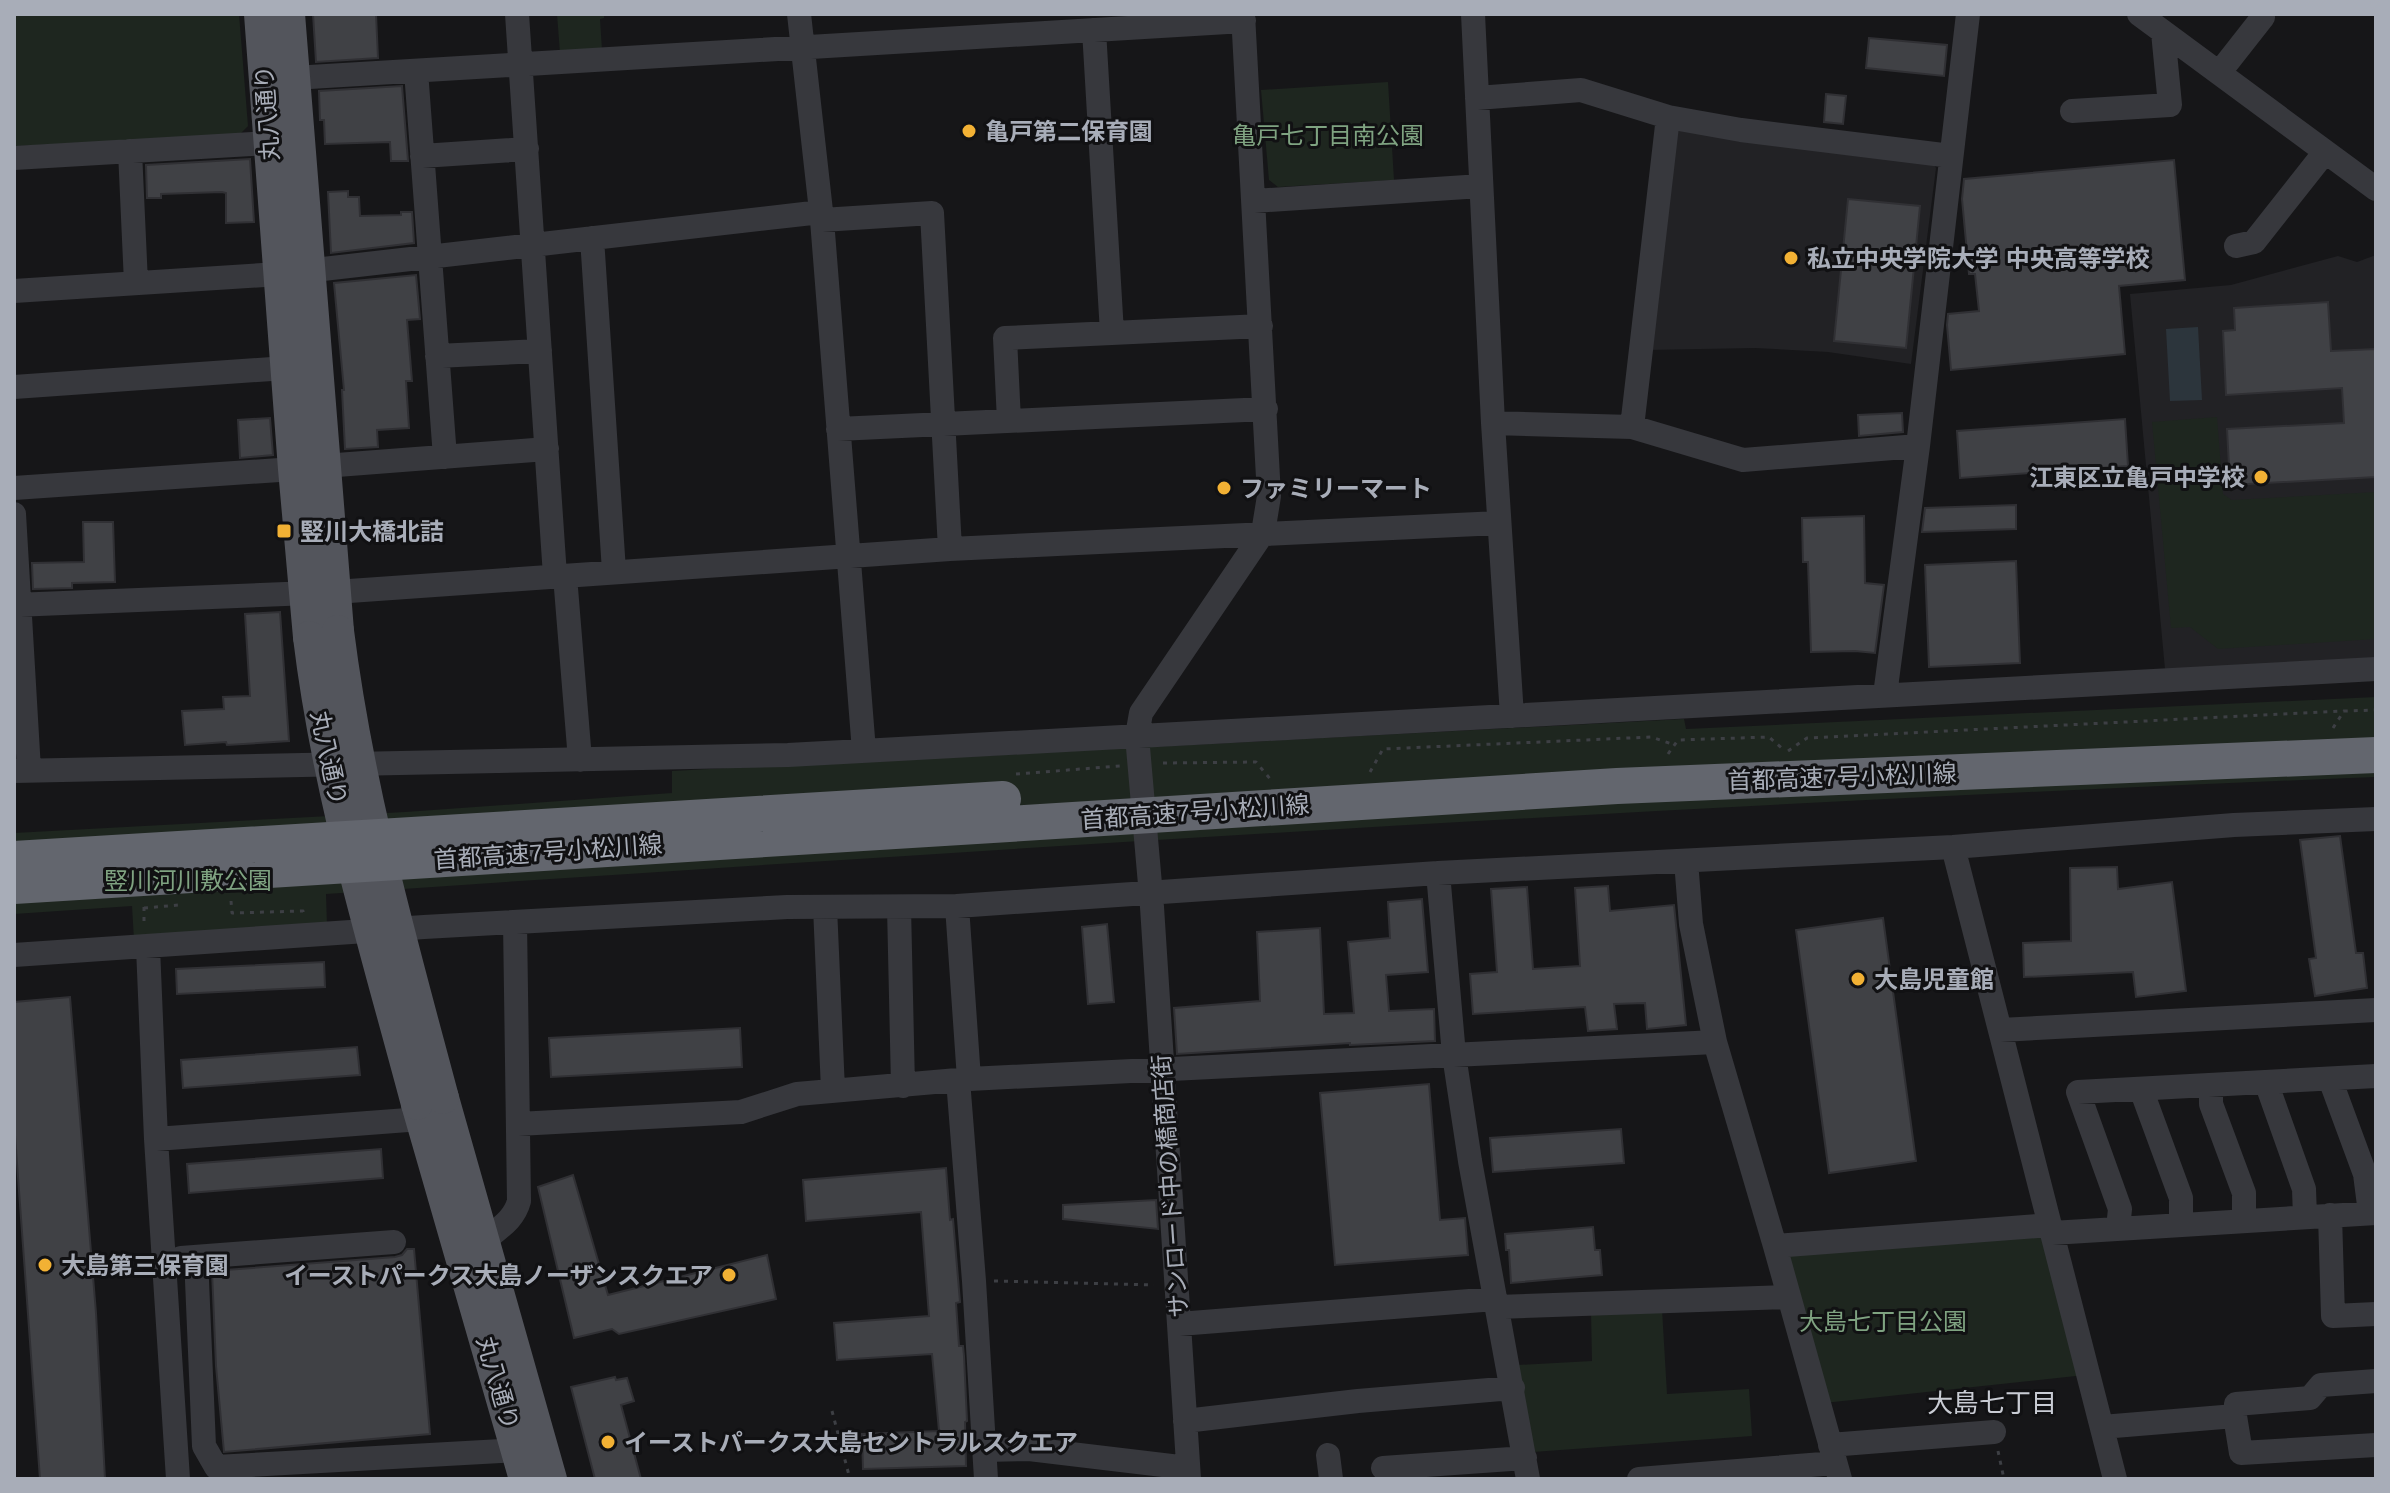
<svg xmlns="http://www.w3.org/2000/svg" width="2390" height="1493" font-family="Helvetica,'Noto Sans JP',sans-serif">
<style>
.built{fill:#222225}
.green{fill:#1e261f}
.water{fill:#2c353c}
.building{fill:#404145;stroke:#303034;stroke-width:2}
.lines{fill:none;stroke-linecap:round;stroke-linejoin:round}
.path{stroke:#3d3f44;stroke-width:3;stroke-dasharray:4 6;stroke-linecap:butt}
.minor{stroke:#37383d;stroke-width:24}
.major{stroke:#53555c;stroke-width:32}
.major-bridge{stroke:#53555c;stroke-width:32}
.highway-bridge{stroke:#63666e;stroke-width:36}
.poi-dot{fill:#f2b134;stroke:#111113;stroke-width:3}
.labels{text-anchor:middle;dominant-baseline:central;stroke-width:6;stroke-linejoin:round;paint-order:stroke}
.street-label{font-size:24px;fill:#a8adb8;stroke:#111113}
.poi-label{font-size:24px;font-weight:bold;fill:#a8adb8;stroke:#111113;text-anchor:start}
.park-label{font-size:24px;fill:#7fa381;stroke:#111113}
.neighbourhood-label{font-size:26px;fill:#c9ccd4;stroke:#111113}
</style>
<rect width="100%" height="100%" fill="#161618"/>
<!-- built -->
<path class="built" d="M1672,129L1932,162L1936,168L1911,364L1828,352L1755,348L1646,350Z
M2376,255V660L2165,669L2130,294L2231,285L2338,256L2357,262Z"/>
<!-- green -->
<path class="green" d="M14,14H239L248,126L239,135L17,146L14,144Z
M557,14H604V18L600,19L602,50L560,53Z
M1388,82L1394,180L1278,187L1269,180L1261,90Z
M2217,417L2223,494L2232,500L2376,492V639L2218,649L2190,627L2171,628L2152,422Z
M2376,697V777C1692,804 1009,848 326,894L327,926L134,940L132,906L14,914V833L405,812L672,793V771L979,754L980,756L1684,719L1686,729Z
M2049,1236L2085,1375L1824,1403L1787,1250Z
M1662,1309L1667,1394L1749,1389L1752,1436L1533,1452L1517,1365L1592,1361L1591,1312Z"/>
<!-- water -->
<path class="water" d="M2198,327L2202,400L2170,401L2166,329Z"/>
<!-- building -->
<path class="building" d="M313,14H376L378,58L316,62Z
M1869,38L1947,45L1944,76L1866,68Z
M402,86L408,161H391L390,142L325,144L324,120H320L319,91Z
M1826,94L1846,96L1843,124L1824,122Z
M250,159L254,222L226,223V193L222,192L161,194V198H147L146,165Z
M2174,160L2185,280L2119,286L2125,354L1951,370L1947,325L1948,314L1979,311L1975,274H1969L1962,199L1964,179Z
M348,191V197H359L360,216L401,215V212H412L414,243L331,253L328,192Z
M1848,199L1920,206L1906,348L1834,341Z
M416,275L420,319L407,320L412,381H406L409,428L377,430L378,447L345,449L342,390H344L334,283Z
M2328,302L2331,351L2376,349V477L2230,485L2227,429L2344,423L2342,388L2226,395L2223,331L2235,330L2234,308Z
M1902,413L1903,432L1859,436L1858,415Z
M270,418L273,455L240,458L238,420Z
M2125,419L2128,466L1960,478L1957,431Z
M2016,505V529L1922,532L1925,508Z
M1864,516L1865,583L1884,585L1875,653L1855,651L1811,652L1808,562H1803L1802,518Z
M83,522H113L115,582L72,583V588L33,589L32,563L84,562Z
M2016,561L2020,663L1929,667L1925,565Z
M280,612L289,741L227,745L226,742L185,745L182,711L224,709L223,697L250,696L245,614Z
M2340,836L2356,953H2363L2367,988L2315,996L2309,959L2316,958L2300,840Z
M2117,867L2118,889L2172,882L2186,991L2136,997L2133,972L2024,977L2023,943L2071,941L2070,868Z
M1608,886L1610,911L1674,905L1686,1025L1647,1029L1645,1003L1614,1004L1617,1029L1588,1031L1585,1007L1473,1014L1470,974L1497,972L1491,889L1527,887L1533,969L1580,966L1575,888Z
M1422,899L1428,972L1386,975L1389,1011L1434,1009L1435,1041L1350,1045V1043L1177,1054L1174,1008L1260,1001L1257,932L1320,928L1324,1014L1354,1013L1348,942L1390,938L1388,902Z
M1883,918L1916,1161L1829,1173L1796,930Z
M1107,924L1114,1002L1088,1004L1082,927Z
M324,962L325,987L177,994L176,969Z
M70,997L96,1313L105,1479H40L14,1122V1002Z
M740,1028L742,1067L551,1077L549,1038Z
M357,1047L360,1075L183,1088L181,1060Z
M1429,1084L1440,1220L1465,1218L1468,1255L1335,1265L1320,1093Z
M1621,1129L1624,1163L1493,1172L1490,1138Z
M381,1149L383,1178L189,1193L187,1164Z
M946,1168L950,1220L953,1219L960,1302L956,1303L959,1346H963L964,1356L967,1421L965,1422L966,1466L863,1469L862,1434L939,1431L932,1354L837,1360L834,1323L929,1316L921,1212L806,1221L803,1180Z
M573,1175L608,1295L767,1255L776,1299L619,1334L612,1329L574,1338L538,1187Z
M1156,1200L1158,1229L1063,1219V1205Z
M1593,1227L1595,1250H1600L1602,1275L1511,1283L1509,1250H1506L1505,1234Z
M407,1249H414L430,1434L224,1452L216,1366L212,1271L395,1257L402,1255Z
M615,1377L616,1380L627,1378L634,1401L621,1405L641,1479H595L571,1387Z"/>
<g class="lines">
<!-- path -->
<path class="path" d="M2333,728L2344,711L2376,710
M1788,751L1807,738L2344,711
M1668,754L1678,740L1769,737L1784,750
M1163,763L1256,762L1271,780
M1370,772L1383,749L1651,737L1675,745
M1016,774L1120,766
M231,901L232,913L303,911V916
M144,907V923
M144,908L179,905
M994,1281L1154,1285
M832,1411L850,1479
M1998,1451L2004,1479"/>
<!-- minor -->
<path class="minor" d="M517,14L555,576
M799,14L822,220L864,751
M1473,14L1493,423L1512,716
M2139,14L2376,189
M1094,30L1112,333
M416,71L445,457
M2219,73L2263,17L2262,14
M293,78L1244,21
M1477,98L1581,90L1668,117L1741,130L1951,156
M2072,111L2170,105L2163,32
M130,151L136,283
M422,156L527,149
M14,158L269,143
M1254,201L1481,186
M822,220L932,213L950,549
M592,238L614,571
M2236,246L2254,242L2325,152
M14,291L279,274L821,212
M437,356L540,351
M14,387L286,368
M1009,421L1005,338L1261,326
M1493,423L1632,427L1743,460L1918,446
M1632,427L1668,117
M838,429L1266,409
M324,466L547,449
M14,488L294,469
M14,514L29,770
M565,576L580,760
M14,605L335,592L950,549L1499,523
M1885,695L1918,446L1968,14
M14,771L788,755L2376,669
M1953,847L2115,1479
M1686,861L1691,924L1715,1042L1775,1246L1840,1479
M1438,873L1454,1055L1470,1161L1528,1479
M957,906L969,1079
M825,907L833,1090
M899,907L903,1086
M148,947L156,1139L178,1479
M14,955L424,927L787,907L957,906L1438,873L1953,847L2234,825L2376,819
M2000,1030L2376,1010
M2330,1079L2365,1174L2370,1213
M958,1080L974,1281L986,1479
M2266,1082L2304,1189L2305,1217
M2211,1085V1104L2244,1193V1220
M2141,1089L2181,1198V1224
M518,1124L741,1112L797,1094L969,1079L1715,1042
M156,1139L421,1119
M2330,1215L2333,1316L2376,1314
M2118,1228L2120,1209L2078,1092L2376,1076
M2052,1233L2376,1213
M485,1240C499,1228 514,1220 519,1201L515,922
M1775,1246L2050,1225
M196,1257L204,1446L216,1467L517,1450
M181,1258L394,1242
M1497,1307L1789,1297
M1179,1324L1495,1299
M2235,1416L2236,1404L2310,1398L2321,1385L2376,1381
M1185,1421L1358,1401L1513,1388
M2102,1427L2235,1416L2241,1453L2376,1445
M1830,1445L1994,1432
M984,1450L1029,1449L1188,1468
M1328,1455L1331,1479
M1383,1468L1525,1458
M1189,1479L1152,907L1137,736L1141,713L1263,533L1269,496L1243,14
M1639,1479L1835,1463"/>
<!-- major -->
<path class="major" d="M260,14L294,469L309,637
M289,14L338,631
M443,1098L551,1479
M417,1104L525,1479"/>
<!-- major-bridge -->
<path class="major-bridge" d="M338,631C358,791 402,944 443,1098
M309,637C328,796 376,949 417,1104"/>
<!-- highway-bridge -->
<path class="highway-bridge" d="M14,859L1003,799
M14,886L1617,786L2376,755"/>
</g>
<!-- markers -->
<g class="poi-dot">
<circle cx="969" cy="131" r="8"/>
<circle cx="1791" cy="258" r="8"/>
<circle cx="2261" cy="477" r="8"/>
<circle cx="1224" cy="488" r="8"/>
<rect x="276" y="523" width="16" height="16" rx="4"/>
<circle cx="1858" cy="979" r="8"/>
<circle cx="45" cy="1265" r="8"/>
<circle cx="729" cy="1275" r="8"/>
<circle cx="608" cy="1442" r="8"/>
</g>
<g class="labels">
<!-- street labels -->
<g class="street-label">
<text transform="translate(267 113) rotate(-94)">丸八通り</text>
<text transform="translate(329 758) rotate(78)">丸八通り</text>
<text transform="translate(1842 777) rotate(-2)">首都高速7号小松川線</text>
<text transform="translate(1195 812) rotate(-4)">首都高速7号小松川線</text>
<text transform="translate(548 852) rotate(-4)">首都高速7号小松川線</text>
<text transform="translate(1170 1186) rotate(-94)">サンロード中の橋商店街</text>
<text transform="translate(498 1383) rotate(74)">丸八通り</text>
</g>
<!-- poi labels -->
<g class="poi-label">
<text x="985" y="131">亀戸第二保育園</text>
<text x="1807" y="258">私立中央学院大学 中央高等学校</text>
<text x="2245" y="477" text-anchor="end">江東区立亀戸中学校</text>
<text x="1240" y="488">ファミリーマート</text>
<text x="300" y="531">竪川大橋北詰</text>
<text x="1874" y="979">大島児童館</text>
<text x="61" y="1265">大島第三保育園</text>
<text x="713" y="1275" text-anchor="end">イーストパークス大島ノーザンスクエア</text>
<text x="624" y="1442">イーストパークス大島セントラルスクエア</text>
</g>
<!-- park labels -->
<g class="park-label">
<text x="1328" y="135">亀戸七丁目南公園</text>
<text x="188" y="880">竪川河川敷公園</text>
<text x="1883" y="1321">大島七丁目公園</text>
</g>
<!-- neighbourhood labels -->
<g class="neighbourhood-label">
<text x="1992" y="1403">大島七丁目</text>
</g>
</g>
<!-- border -->
<rect width="2390" height="1493" fill="none" stroke="#a8adb8" stroke-width="32"/>
</svg>
